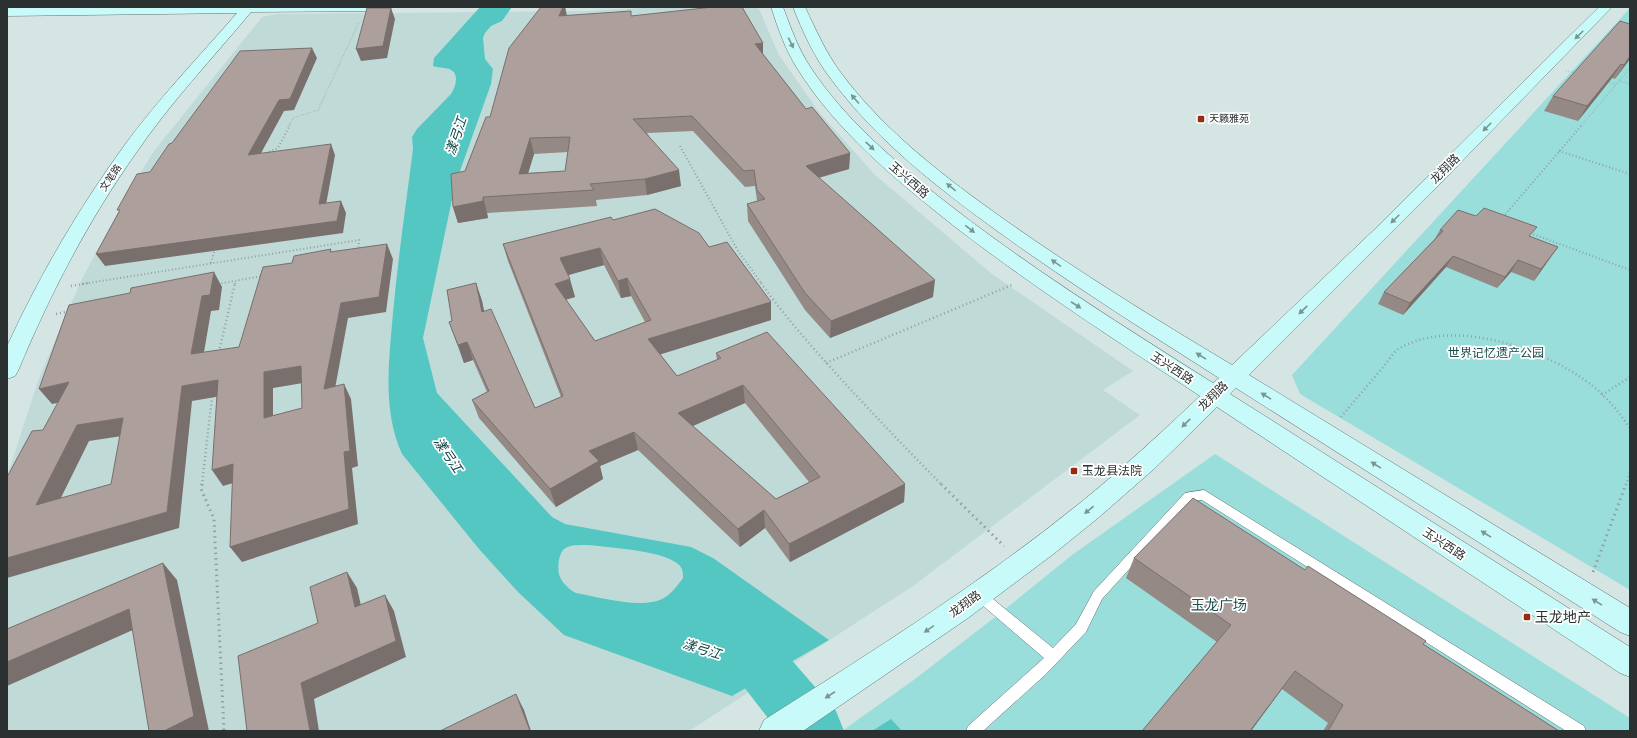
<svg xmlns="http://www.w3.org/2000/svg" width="1637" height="738" font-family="'Fira Sans','Noto Sans SC',sans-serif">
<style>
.built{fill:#c0dad8}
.green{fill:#99dedb}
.water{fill:#54c7c3;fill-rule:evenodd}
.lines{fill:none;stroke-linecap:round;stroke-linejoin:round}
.river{fill:#54c7c3;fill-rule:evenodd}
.lane-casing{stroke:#647372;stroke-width:1}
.secondary-casing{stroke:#647372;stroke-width:1}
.path-far3{stroke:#939f9f;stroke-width:1.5;stroke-dasharray:0.5 2;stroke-linecap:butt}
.path-far2{stroke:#939f9f;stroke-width:2;stroke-dasharray:1 2.5;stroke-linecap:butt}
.path-far1{stroke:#939f9f;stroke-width:2.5;stroke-dasharray:1 3;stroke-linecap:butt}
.path{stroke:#939f9f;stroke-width:3;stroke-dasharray:1.5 4;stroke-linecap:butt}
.lane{fill:#fff;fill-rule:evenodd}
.secondary{fill:#c7faf8;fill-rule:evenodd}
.wall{fill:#958985;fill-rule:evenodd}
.shaded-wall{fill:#796f6c}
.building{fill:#ad9f9b;stroke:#796f6c;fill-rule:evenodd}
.oneway{fill:#799694}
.poi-dot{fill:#952d12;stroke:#fff;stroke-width:1.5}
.labels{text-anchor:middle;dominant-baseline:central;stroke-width:3.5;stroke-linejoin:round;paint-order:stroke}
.far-poi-label{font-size:10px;fill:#2b3131;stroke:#fff;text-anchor:start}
.far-street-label{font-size:10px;fill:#2b3131;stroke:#fff}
.street-label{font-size:12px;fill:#2b3131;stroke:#fff}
.park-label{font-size:12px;fill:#1a4d4b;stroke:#fff}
.poi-label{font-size:12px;fill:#2b3131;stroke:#fff;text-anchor:start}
.water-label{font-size:13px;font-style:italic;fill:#0c4140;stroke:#fff}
.near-park-label{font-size:14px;fill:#1a4d4b;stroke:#fff}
.near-poi-label{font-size:14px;fill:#2b3131;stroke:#fff;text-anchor:start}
</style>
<rect width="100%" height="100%" fill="#d5e5e4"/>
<!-- built -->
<path class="built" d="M658,7H756L759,9L779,55L819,112L874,174L992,274L1133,371L1103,390L1140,415L913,586L689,731H7V477L38,381L61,326L83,277L130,190L154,151L262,17L278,14L587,11Z"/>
<!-- green -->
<path class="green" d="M1630,8V590L1300,394L1292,375Z
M1215,454L1630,718V731H842L915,679L999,614L1072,555Z"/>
<!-- water -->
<path class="water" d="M480,7H512L502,21L491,26L485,33L483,38L485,59L493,69L491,84L455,185L423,338L437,393L552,517L565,524L691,547L713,558L829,640L732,696L564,635L518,592L479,549L402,454C382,410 389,360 393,313C398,258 406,204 413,149L412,137L417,129L451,94C456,86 460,73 449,69C443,67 438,68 433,66L434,58ZM589,545C612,548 661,550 678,564C683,568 683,573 683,578C678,585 671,594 664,598C643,610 599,597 576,593C570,590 563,584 560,577C557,570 558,555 564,549C570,544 581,545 589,545Z
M891,719L902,731H872Z"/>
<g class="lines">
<!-- river -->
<path class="river" d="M718,629L762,641L782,649L836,711L844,731H778L744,687L699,672L691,654L699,636Z"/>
<!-- lane casing -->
<g class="lane-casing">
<path id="lane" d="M1204,490L1584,726L1586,731H1566L1202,500H1192L1102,599L1086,632L1046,674L983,731H966L968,726L1044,658L974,598L972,594L974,590L978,589L982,590L1053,648L1076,624L1094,591L1185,493Z"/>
</g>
<!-- secondary casing -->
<g class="secondary-casing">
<path id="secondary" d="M97,7H383L381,10L377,11L251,12C212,59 170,103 136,153C88,221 50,294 18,371L15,376L7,379V346L9,342C41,273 79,208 124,146C158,99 199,57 237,13L7,16V8Z
M771,7H783C791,28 798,49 811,68C844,118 891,158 938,196C1025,265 1120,324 1213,383L1219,378C1145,331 1071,284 1000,233C938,188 877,141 831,79C814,57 803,32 793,7H805C816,30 826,53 841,73C885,132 946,178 1005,220C1079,272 1155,319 1232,365L1374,230L1599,7H1612L1432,192L1249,375L1630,608V636L1620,632L1236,388L1230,394L1630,647V677L1620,673L1217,407L1154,469L1098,518L1056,552L968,618L803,731H759L764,720C872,652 981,583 1080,503C1122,469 1161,433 1200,396C1117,341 1033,287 954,226C896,180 836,131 797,68C785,49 778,28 771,7Z"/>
</g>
<!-- path-far3 -->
<path class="path-far3" d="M1566,71L1577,73
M1619,81L1630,84
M1607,82L1616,84
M289,126L293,118L318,110L359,22
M1581,126L1630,68"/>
<!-- path-far2 -->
<path class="path-far2" d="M680,146L738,251L762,284
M1559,151L1630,174
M266,153L278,148L290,125
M1503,217L1582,125
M1530,233L1630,270
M211,263L215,249
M82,284L359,240L358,251
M218,284L262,276
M235,284L236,281"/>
<!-- path-far1 -->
<path class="path-far1" d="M761,283C788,321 820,356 851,390C881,422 911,454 942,485
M218,284L222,283
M71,286L88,283
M56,314L69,311
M219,352L235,283
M826,363L1014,284
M1602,395L1630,377
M1341,417C1355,400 1370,383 1384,366C1389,360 1394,351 1400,348C1455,317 1543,349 1589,383C1606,396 1618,411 1630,428
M202,485L212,397
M1626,485L1630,473"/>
<!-- path -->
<path class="path" d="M202,484L201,489L214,519L224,731
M941,484L1004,546
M1593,572L1626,484"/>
<!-- lane -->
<use href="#lane" class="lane"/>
<!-- secondary -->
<use href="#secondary" class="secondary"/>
</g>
<!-- wall -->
<path class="wall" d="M541,7H565L567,16H632L763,43V54L806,109L850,153L849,169L819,178L933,297L830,338L805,310L748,221L747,204L757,201L755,186L745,187L693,131L647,133L681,186L647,195L596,200L597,206L487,213L488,218L458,223L453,207L465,171ZM568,152L565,171L528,173L534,154Z
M1630,59L1615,79L1612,78L1578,121L1544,111L1553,96Z
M613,220L709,247L771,302V320L660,354L677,376L717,360L716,353L905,484L904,502L790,562L765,528L740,547L638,450L600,466L603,479L556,507L479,418L472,400L487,392L473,360L464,363L449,322L452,321L476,283L482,301L484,311L535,408L561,397L508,261L503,244ZM604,265L621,298L631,296L645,322L595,341L566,300L575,297L568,275ZM745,403L809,482L776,499L693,426Z
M1440,230L1530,237L1558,247L1534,281L1511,272L1497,288L1446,267L1403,315L1378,304L1384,292L1434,240Z
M1134,558L1423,644L1559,731H1323L1328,723L1282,689L1251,731H1142L1217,642L1126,578Z"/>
<!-- shaded-wall -->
<path class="shaded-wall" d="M563,7H565L567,17L559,16Z
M391,8L395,19L387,58L361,61L356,49Z
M763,43V57L755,44Z
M312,48L317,58L294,110L284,111L254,166L248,155L279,100Z
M1630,56V59L1615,79L1624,65Z
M1621,64L1612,78L1578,121L1587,106Z
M530,138L534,154L523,190L519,174Z
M331,144L335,155L324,216L319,204Z
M850,153L849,169L806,181V166Z
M679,170L681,186L647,195L645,179Z
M483,197L487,213L488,218L458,223L453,207Z
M341,201L346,213L343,233L105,266L96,254Z
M387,244L393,259L386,312L348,318L332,405L324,389L341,303Z
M1558,247L1550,258L1534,281L1541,269Z
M600,248L604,265L565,276L560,258Z
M1453,256L1446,267L1403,315L1410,303Z
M1518,260L1511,272L1497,288L1505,277Z
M214,272L222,287L219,310L211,311L201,370L191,354L202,296Z
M627,278L631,296L621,298L618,281Z
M570,279L575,297L559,301L555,284Z
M935,280L933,297L830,338L831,321Z
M476,283L482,301L488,330L482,312Z
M771,302V320L652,357L648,339Z
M467,342L473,360L464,363L458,345Z
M301,366L309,382L273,388V434L264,418V372Z
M218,380L227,395L192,401L179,528L7,578V558L167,512L182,386Z
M69,382L81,398L52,404L39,389Z
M344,384L351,399L358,466L352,468L358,524L242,562L230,547L344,452Z
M743,385L745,403L681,431L678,413Z
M123,418L135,434L89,441L50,520L36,505L77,425Z
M634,432L638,450L600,466L603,479L556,507L550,489L589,451Z
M233,464L243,480L223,486L212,470Z
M905,484L904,502L790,562L789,544Z
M764,510L765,528L740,547L738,529Z
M163,563L177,580L209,731H164Z
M347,572L357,588L365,623L355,607Z
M385,595L394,611L406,657L314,699L319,731H310L301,683Z
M129,609L144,625L7,686V662Z
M1295,671L1251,731H1250Z
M516,694L524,710L531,731H530Z"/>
<!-- building -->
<path class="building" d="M541,7H563L559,16L631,11V16L713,7H742L763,43L755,44L806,109L812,107L850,153L806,166L935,280L831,321L805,293L747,204L765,199L757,190L754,170L744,171L692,116L633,119L679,170L645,179L590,184L594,190L483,197V201L453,207L451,174L465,171L486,117H490L509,48ZM570,137L565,171L519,174L530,138Z
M367,8H391L383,46L356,49Z
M1620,21L1630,24V56L1624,65L1621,64L1587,106L1553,96Z
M312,48L290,99L279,100L248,155L331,144L319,204L341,201L337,221L96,254L120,210H117L137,174L150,172L169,144L172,143L240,51Z
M1484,208L1537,227L1529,236L1558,247L1541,269L1518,260L1505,277L1453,256L1410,303L1384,292L1443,231L1440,230L1458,210L1476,216Z
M655,209L699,233L709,247L727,242L771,302L648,339L677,376L721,358L716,353L767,332L905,484L789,544L764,510L738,529L634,432L589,451L599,461L550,489L472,400L489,391L467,342L458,345L449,322L452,321L447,290L476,283L482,312L491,309L535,408L563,396L503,244L611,217L613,220ZM600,248L618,281L627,278L651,320L595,341L555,284L570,279L560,258ZM743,385L820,477L776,499L678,413Z
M387,244L379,297L341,303L324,389L344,384L350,451L344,452L349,509L230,547L233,464L212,470L218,380L182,386L167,512L7,558V477L32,431L43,430L69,382L39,389L69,305L130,293L131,288L214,272L210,295L202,296L191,354L239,347L263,267L292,263L294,256L331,249L330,252ZM301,366L302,408L264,418V372ZM123,418L111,484L36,505L77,425Z
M1193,498L1305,570L1308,566L1426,641L1423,644L1559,731H1328L1343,705L1295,671L1250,731H1142L1231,625L1134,558Z
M163,563L194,716L164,731H149L129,609L7,662V629Z
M347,572L355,607L385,595L396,641L301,683L310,731H247L238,656L318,623L310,587Z
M516,694L530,731H440Z"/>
<!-- one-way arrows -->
<defs><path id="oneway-solid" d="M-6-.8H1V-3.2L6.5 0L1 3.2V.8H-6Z"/></defs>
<g class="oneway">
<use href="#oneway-solid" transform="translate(1579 35) rotate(135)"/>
<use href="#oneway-solid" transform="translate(791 43) rotate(64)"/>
<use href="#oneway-solid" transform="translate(855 99) rotate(-131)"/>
<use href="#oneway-solid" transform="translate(1487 127) rotate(135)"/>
<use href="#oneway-solid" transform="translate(870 146) rotate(44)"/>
<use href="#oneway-solid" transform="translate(951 187) rotate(-141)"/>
<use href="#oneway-solid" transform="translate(1395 219) rotate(135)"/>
<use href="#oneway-solid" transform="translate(970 229) rotate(38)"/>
<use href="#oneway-solid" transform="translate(1056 263) rotate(-146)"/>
<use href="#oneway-solid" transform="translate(1076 305) rotate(33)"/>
<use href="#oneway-solid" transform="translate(1303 310) rotate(136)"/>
<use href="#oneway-solid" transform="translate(1201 356) rotate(-148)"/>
<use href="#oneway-solid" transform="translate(1266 396) rotate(-148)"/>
<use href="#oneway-solid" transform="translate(1186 423) rotate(136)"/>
<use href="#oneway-solid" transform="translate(1376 465) rotate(-148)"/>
<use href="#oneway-solid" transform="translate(1089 510) rotate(141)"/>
<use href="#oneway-solid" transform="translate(1486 534) rotate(-148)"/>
<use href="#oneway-solid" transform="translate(1597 602) rotate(-148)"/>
<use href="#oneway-solid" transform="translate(929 629) rotate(145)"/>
<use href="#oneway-solid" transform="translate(830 695) rotate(147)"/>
</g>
<!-- markers -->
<g class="poi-dot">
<rect x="1197" y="115" width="8" height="8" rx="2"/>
<rect x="1070" y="467" width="8" height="8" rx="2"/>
<rect x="1523" y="613" width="8" height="8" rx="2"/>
</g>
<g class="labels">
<!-- far-poi labels -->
<g class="far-poi-label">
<text x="1209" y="119">天籁雅苑</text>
</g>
<!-- far-street labels -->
<g class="far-street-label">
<text transform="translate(111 178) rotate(-56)">文笔路</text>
</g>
<!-- street labels -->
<g class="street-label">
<text transform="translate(1445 169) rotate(-45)">龙翔路</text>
<text transform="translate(909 180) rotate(41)">玉兴西路</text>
<text transform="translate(1172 368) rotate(33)">玉兴西路</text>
<text transform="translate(1213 396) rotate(-44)">龙翔路</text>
<text transform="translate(1444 544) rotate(33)">玉兴西路</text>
<text transform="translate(965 604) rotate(-36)">龙翔路</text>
</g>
<!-- park labels -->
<g class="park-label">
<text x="1496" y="353">世界记忆遗产公园</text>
</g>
<!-- poi labels -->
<g class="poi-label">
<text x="1082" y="471">玉龙县法院</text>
</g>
<!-- water labels -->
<g class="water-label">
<text transform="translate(456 136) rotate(-71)">漾弓江</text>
<text transform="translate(448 455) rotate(56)">漾弓江</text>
<text transform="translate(702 649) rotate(17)">漾弓江</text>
</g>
<!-- near-park labels -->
<g class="near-park-label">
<text x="1219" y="605">玉龙广场</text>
</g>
<!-- near-poi labels -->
<g class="near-poi-label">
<text x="1535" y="617">玉龙地产</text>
</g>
</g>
<!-- border -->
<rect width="1637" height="738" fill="none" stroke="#2b3131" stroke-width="16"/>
</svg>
